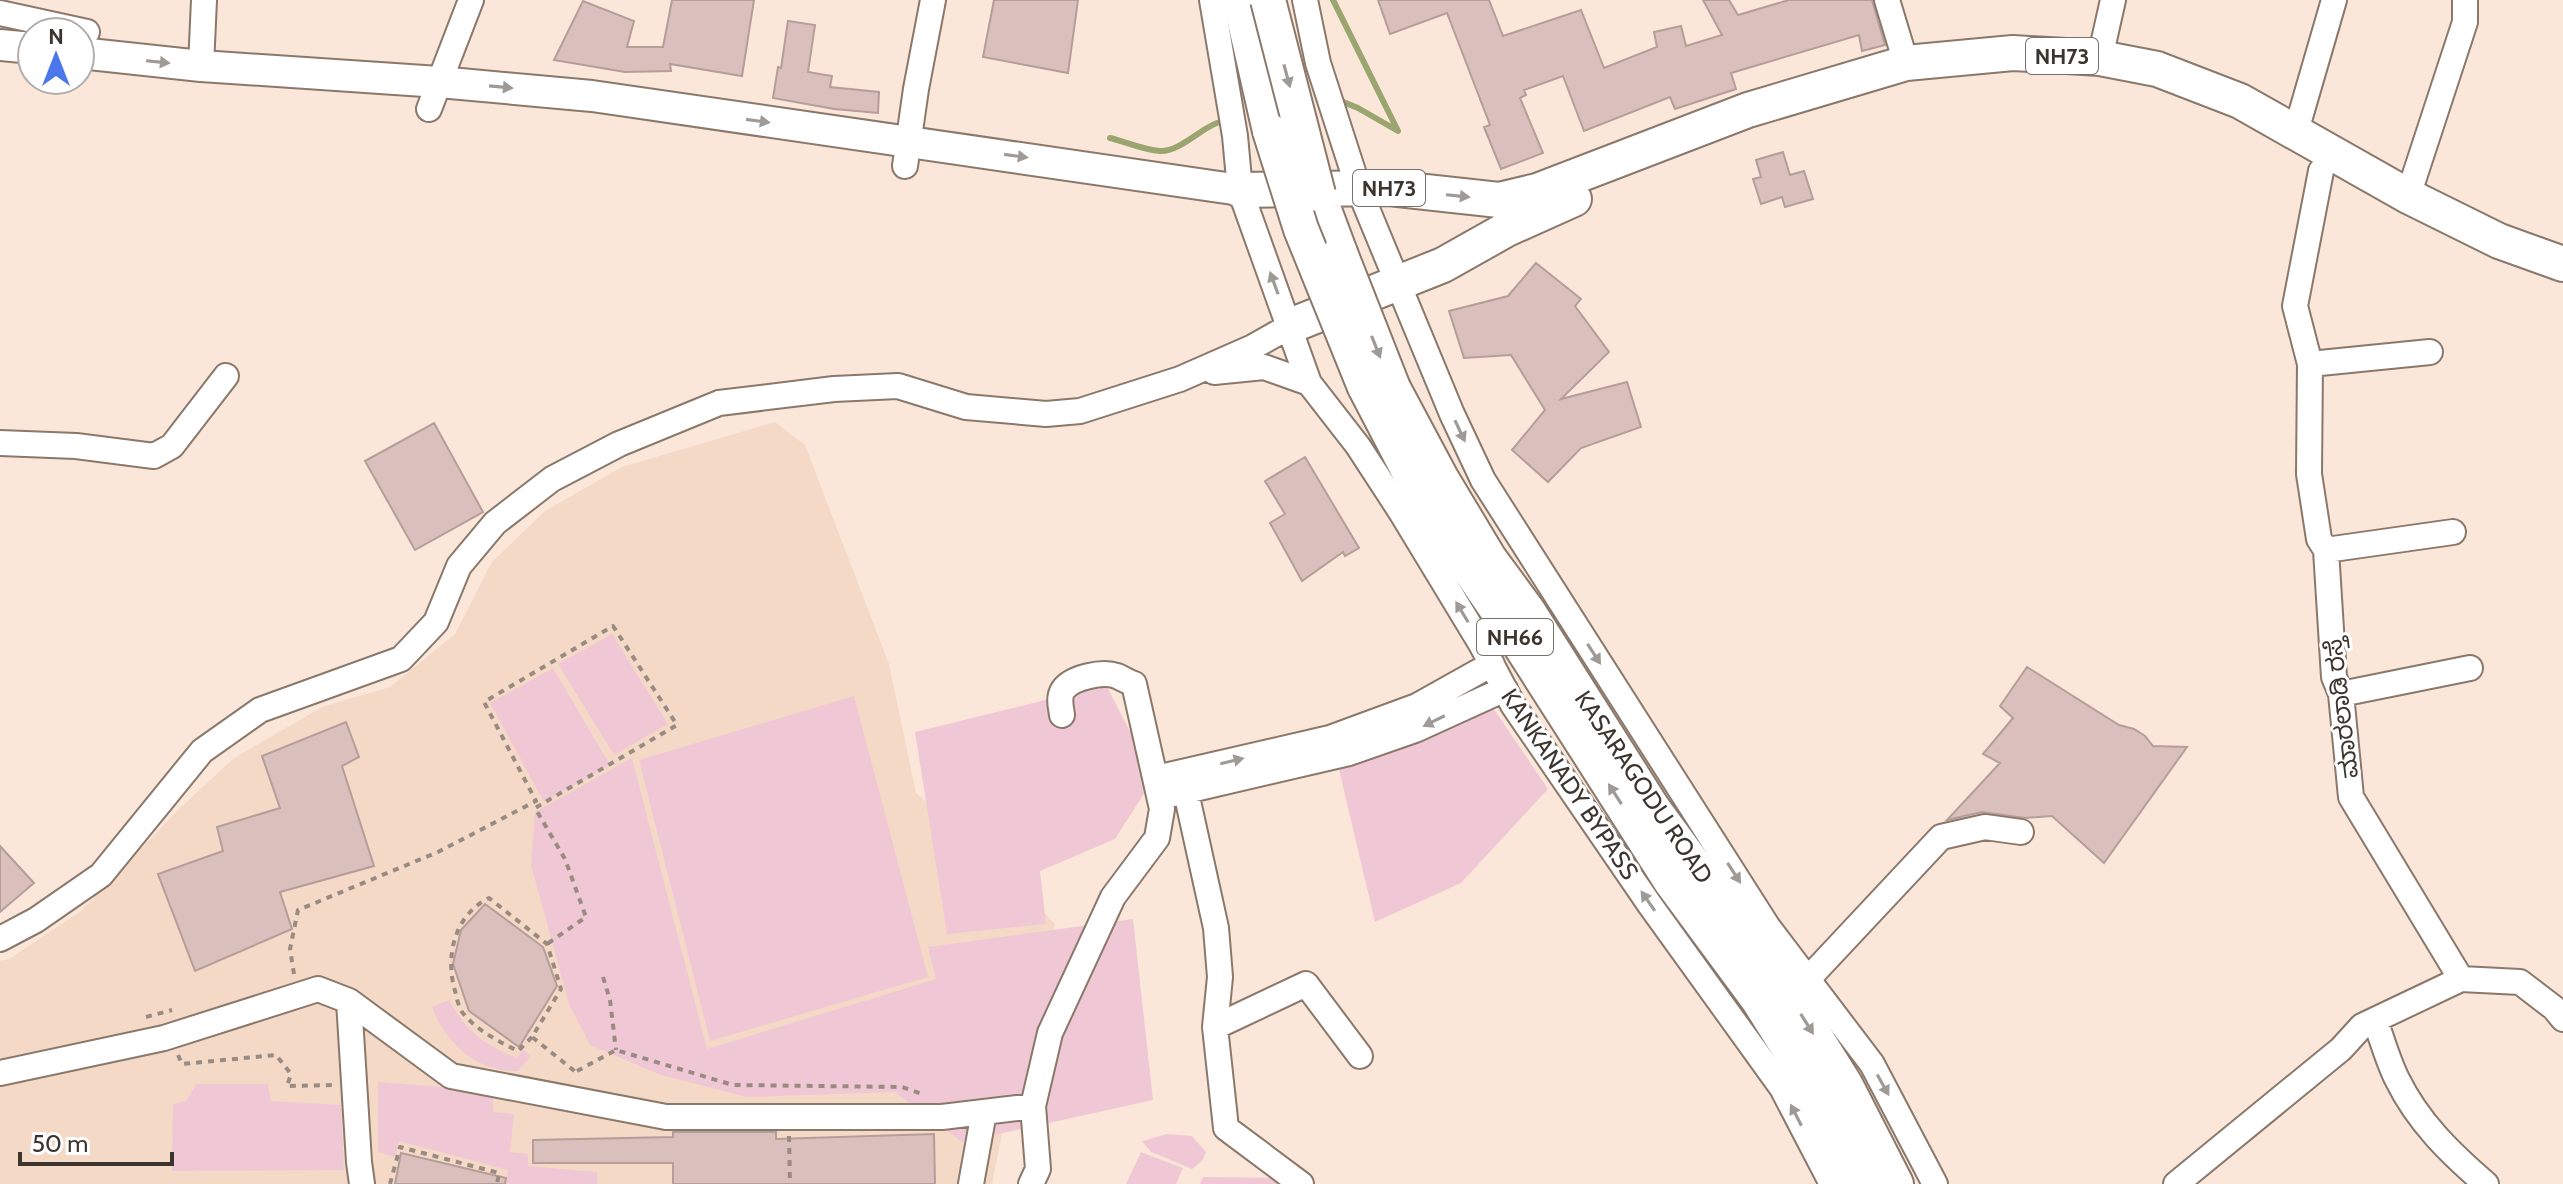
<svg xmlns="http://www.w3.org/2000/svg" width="2563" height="1184" font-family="Cabin,'Noto Sans Kannada',sans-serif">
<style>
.built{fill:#f4d9c6}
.green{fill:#f0c8d5}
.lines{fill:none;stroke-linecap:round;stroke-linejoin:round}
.stream{stroke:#9aa56f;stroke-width:6}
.building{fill:#dac0bd;stroke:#b59d99;stroke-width:2}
.minor-casing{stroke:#8a786b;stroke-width:28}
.major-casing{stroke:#8a786b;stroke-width:34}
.highway-casing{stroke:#8a786b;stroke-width:38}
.path{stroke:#998b81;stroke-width:4;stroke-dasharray:6 6;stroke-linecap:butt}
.minor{stroke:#fff;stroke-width:24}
.major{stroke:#fff;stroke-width:30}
.highway{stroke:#fff;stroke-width:34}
.highway-bridge-casing{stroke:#8a786b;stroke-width:38;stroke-linecap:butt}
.highway-bridge{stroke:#fff;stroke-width:34}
.oneway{fill:#9e9a96}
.labels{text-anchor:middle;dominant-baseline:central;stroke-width:6;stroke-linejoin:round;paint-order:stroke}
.shield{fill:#fff;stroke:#76716d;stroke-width:2}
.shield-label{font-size:22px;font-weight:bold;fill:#3c342e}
.street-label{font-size:24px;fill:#3c342e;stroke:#fff}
</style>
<rect width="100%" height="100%" fill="#fbe7d9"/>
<!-- built -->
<path class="built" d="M775,422L805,445L889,664L916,793L1007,874L1055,924L1007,1109L992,1184H0V961L9,959L81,911L179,809L234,758L322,707L390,687L455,634L492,562L545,511L622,467Z"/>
<!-- green -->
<path class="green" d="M612,634L668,724L614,755L558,664Z
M553,668L610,765L544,802L490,703Z
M1468,671L1548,789L1461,883L1375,922L1333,744Z
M1106,685L1154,778L1115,839L1040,871L1046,924L947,934L915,732Z
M854,696L928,977L710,1041L639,760Z
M632,758L707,1049L936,979L928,947L1133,919L1153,1100L962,1142L895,1092L747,1097L661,1075L590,1045L569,1004L531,865L535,812Z
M449,1000C469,1034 482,1043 517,1058L523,1050L531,1056L518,1071C477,1072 446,1044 432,1007Z
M378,1082L493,1091V1112L514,1114L510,1152L528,1154V1166L597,1172V1184H506L508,1170L399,1141L395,1157L378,1152Z
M196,1084H268L271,1101L341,1105L344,1170L172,1171L173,1104L186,1101Z
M1167,1134L1192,1136L1206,1152L1202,1161L1192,1169L1151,1152L1142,1141Z
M1141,1152L1183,1168L1176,1184H1126Z
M1203,1177L1290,1178L1298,1184H1200Z"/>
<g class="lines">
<!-- stream -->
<path class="stream" d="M1333,0L1398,131L1358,108L1336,99
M1333,0L1398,131L1358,108L1338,100
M1110,138C1126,142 1144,150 1160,151C1179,152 1200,129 1217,123"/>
</g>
<!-- building -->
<path class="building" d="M672,0H754L742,76L670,64L671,71L625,72L554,60L583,1L634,21L627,47H663Z
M994,0H1078L1068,73L983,57Z
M1378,0H1489L1503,36L1581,10L1604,68L1657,47L1654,32L1681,26L1686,46L1722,35L1703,0H1729L1738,15L1789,0H1872L1885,45L1862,51L1859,35L1731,73L1736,89L1675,109L1670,97L1584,131L1563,76L1524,90L1526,95L1520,98L1543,153L1501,169L1484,127L1490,125L1447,13L1390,34Z
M788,21L815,25L808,72L832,76L830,87L879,92L878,113L834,109L773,98L778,67L781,68Z
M1783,152L1790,175L1804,171L1813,199L1785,207L1782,197L1761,204L1753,179L1761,177L1756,160Z
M1536,263L1581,299L1575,306L1609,352L1561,399L1627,382L1641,427L1581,448L1548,482L1512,450L1545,410L1511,355L1464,358L1449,311L1508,296Z
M434,423L483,512L415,550L365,461Z
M1305,457L1359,548L1345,556L1343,552L1302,581L1270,523L1285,514L1265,481Z
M2027,667L2119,725L2134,729L2145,736L2153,746L2187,747L2104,863L2052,816L2025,818L1982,812L1947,820L2000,763L1983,754L2013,718L2000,706Z
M346,722L359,757L342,766L374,866L280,892L292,929L195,971L158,874L223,851L217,827L280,808L262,756Z
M0,846L34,883L0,912Z
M485,904L543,947L557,986L519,1047L469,1011L453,964L461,930Z
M673,1132H776V1139L934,1134L935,1184H673V1163H533V1140L673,1137Z
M401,1153L506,1178L505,1184H395Z"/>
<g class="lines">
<!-- minor casing -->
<g class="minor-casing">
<path id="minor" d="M1212,0L1235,136L1240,190L1309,383L1358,446L1401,512L1481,644L1513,705L1650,905L1782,1088L1832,1184
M1305,0L1318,63L1358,187L1452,414L1483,480L1768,927L1872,1064L1935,1184
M1887,0L1906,63
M0,13L87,32
M2100,58L2113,0
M201,66L204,0
M429,109L471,0
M2296,131L2334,0
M905,166L916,89L933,0
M2321,171L2295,306L2310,364L2309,474L2319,539L2326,550
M2408,196L2465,22V0
M2310,364L2430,352
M1214,372L1264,367L1309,383
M0,443L76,446L154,456L172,446L226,376
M2326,550L2334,677L2341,694L2351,797L2461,979
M2326,550L2453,532
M2341,694L2470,668
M1156,778L1330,738L1417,706L1492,664
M1186,792L1216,928L1220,977L1215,1027L1226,1128L1301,1184
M1173,794L1349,753L1415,730L1505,689
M0,939L36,920L101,875L202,751L260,710L401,659L436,622L459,566L495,523L552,479L619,444L719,403L834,389L898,386L966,407L1046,414L1080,411L1180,379L1253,347L1290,326
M1807,980L1941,837L1985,827L2021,832
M349,1001L359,1162L362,1184
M2375,1020C2382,1039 2388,1061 2397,1079C2418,1122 2450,1153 2486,1184
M1215,1027L1306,984L1360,1056
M0,1073L164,1038L318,989L349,1001L451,1076L666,1117H942L1033,1106
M971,1184L984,1112
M1031,1184L1038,1169L1033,1106L1050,1033L1113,897L1157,838L1162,809L1134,684C1128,682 1122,678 1117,676C1103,671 1072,677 1063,690C1058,698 1061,707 1062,715
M2176,1184L2341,1049L2362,1026L2461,979L2520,982L2554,1008L2563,1019"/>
</g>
<!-- major casing -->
<g class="major-casing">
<path id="major" d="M0,45L32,48
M80,53L201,66L439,82L592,96L1240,190"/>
</g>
<!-- highway casing -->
<g class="highway-casing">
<path id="highway" d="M1240,0L1270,131
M1240,190L1389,188L1499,200L1537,191L1748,110L1906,63L2013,53L2100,58L2157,69L2240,101L2408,196L2499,241L2563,264
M1318,194L1340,253
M1290,326L1443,265L1507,229L1574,199
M1365,387L1430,512L1508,626L1672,883L1759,1001L1816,1092L1861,1184
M1393,388L1441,478L1489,558L1528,611L1652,807L1786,990L1845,1084L1896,1184"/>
</g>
<!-- path -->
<path class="path" d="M294,974L290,949L298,910L438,852L536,801L484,702L613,626L677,725L535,808L565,859L586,917L547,944
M603,977L610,1000L616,1050
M146,1017L172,1010
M532,1037L518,1051C498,1041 476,1030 462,1012C459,1007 457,1000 456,994C444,958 454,915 489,898L547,944L561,989L532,1037L577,1073
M178,1055L182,1064L276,1055L291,1074L287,1086L333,1085
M577,1071L616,1050L733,1085L902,1087L922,1094
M789,1136L790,1184
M390,1184L400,1147L499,1173L497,1184"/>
<!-- minor -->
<use href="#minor" class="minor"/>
<!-- major -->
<use href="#major" class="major"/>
<!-- highway -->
<use href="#highway" class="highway"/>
<!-- highway-bridge casing -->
<g class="highway-bridge-casing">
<path id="highway-bridge" d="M1268,0L1318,194
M1270,131L1301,229L1365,387
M1340,253L1393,388"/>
</g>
<!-- highway-bridge -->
<use href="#highway-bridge" class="highway-bridge"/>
</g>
<!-- one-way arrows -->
<defs><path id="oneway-solid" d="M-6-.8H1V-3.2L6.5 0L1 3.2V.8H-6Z" transform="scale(2)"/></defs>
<g class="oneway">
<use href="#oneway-solid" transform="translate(158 62) rotate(6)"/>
<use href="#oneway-solid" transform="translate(1287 76) rotate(75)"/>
<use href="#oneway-solid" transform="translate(501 87) rotate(5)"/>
<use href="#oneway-solid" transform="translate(758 121) rotate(8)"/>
<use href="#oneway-solid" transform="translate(1016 156) rotate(8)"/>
<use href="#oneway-solid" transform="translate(1458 196) rotate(6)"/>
<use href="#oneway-solid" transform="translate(1274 283) rotate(-110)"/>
<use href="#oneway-solid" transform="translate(1376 347) rotate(68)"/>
<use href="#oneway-solid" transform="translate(1460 431) rotate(65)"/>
<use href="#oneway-solid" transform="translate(1462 612) rotate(-121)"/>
<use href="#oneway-solid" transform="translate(1594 654) rotate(57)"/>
<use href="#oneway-solid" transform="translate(1434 721) rotate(154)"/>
<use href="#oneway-solid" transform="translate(1232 761) rotate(-13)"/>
<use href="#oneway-solid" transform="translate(1615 794) rotate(-123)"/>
<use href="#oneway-solid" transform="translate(1734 873) rotate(57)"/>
<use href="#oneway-solid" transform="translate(1648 901) rotate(-125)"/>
<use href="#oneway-solid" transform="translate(1807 1024) rotate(58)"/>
<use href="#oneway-solid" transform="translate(1883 1085) rotate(61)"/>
<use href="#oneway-solid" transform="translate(1796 1115) rotate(-117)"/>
</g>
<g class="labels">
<!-- shield labels -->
<g class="shield">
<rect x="2026" y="38" width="72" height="36" rx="6"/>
<rect x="1353" y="170" width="72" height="36" rx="6"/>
<rect x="1477" y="619" width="76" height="36" rx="6"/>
</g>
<g class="shield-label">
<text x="2062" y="56">NH73</text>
<text x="1389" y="188">NH73</text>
<text x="1515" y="637">NH66</text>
</g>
<!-- street labels -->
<g class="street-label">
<text transform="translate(2341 708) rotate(-97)">ಮಾರಲಾಡಿ ರಸ್ತೆ</text>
<text transform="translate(1570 784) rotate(56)">KANKANADY BYPASS</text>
<text transform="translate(1644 787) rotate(56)">KASARAGODU ROAD</text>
</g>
</g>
<!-- north arrow -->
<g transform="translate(56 56)"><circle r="38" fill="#ffffff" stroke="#b1aeab" stroke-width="2"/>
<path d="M0-6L14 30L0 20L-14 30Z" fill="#4a77ea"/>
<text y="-12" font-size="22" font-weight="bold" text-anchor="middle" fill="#3c342e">N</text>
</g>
<!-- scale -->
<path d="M20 1152v12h152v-12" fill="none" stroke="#3c342e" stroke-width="4"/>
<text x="32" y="1152" font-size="24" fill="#3c342e" stroke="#ffffff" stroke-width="6" paint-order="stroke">50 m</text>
</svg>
